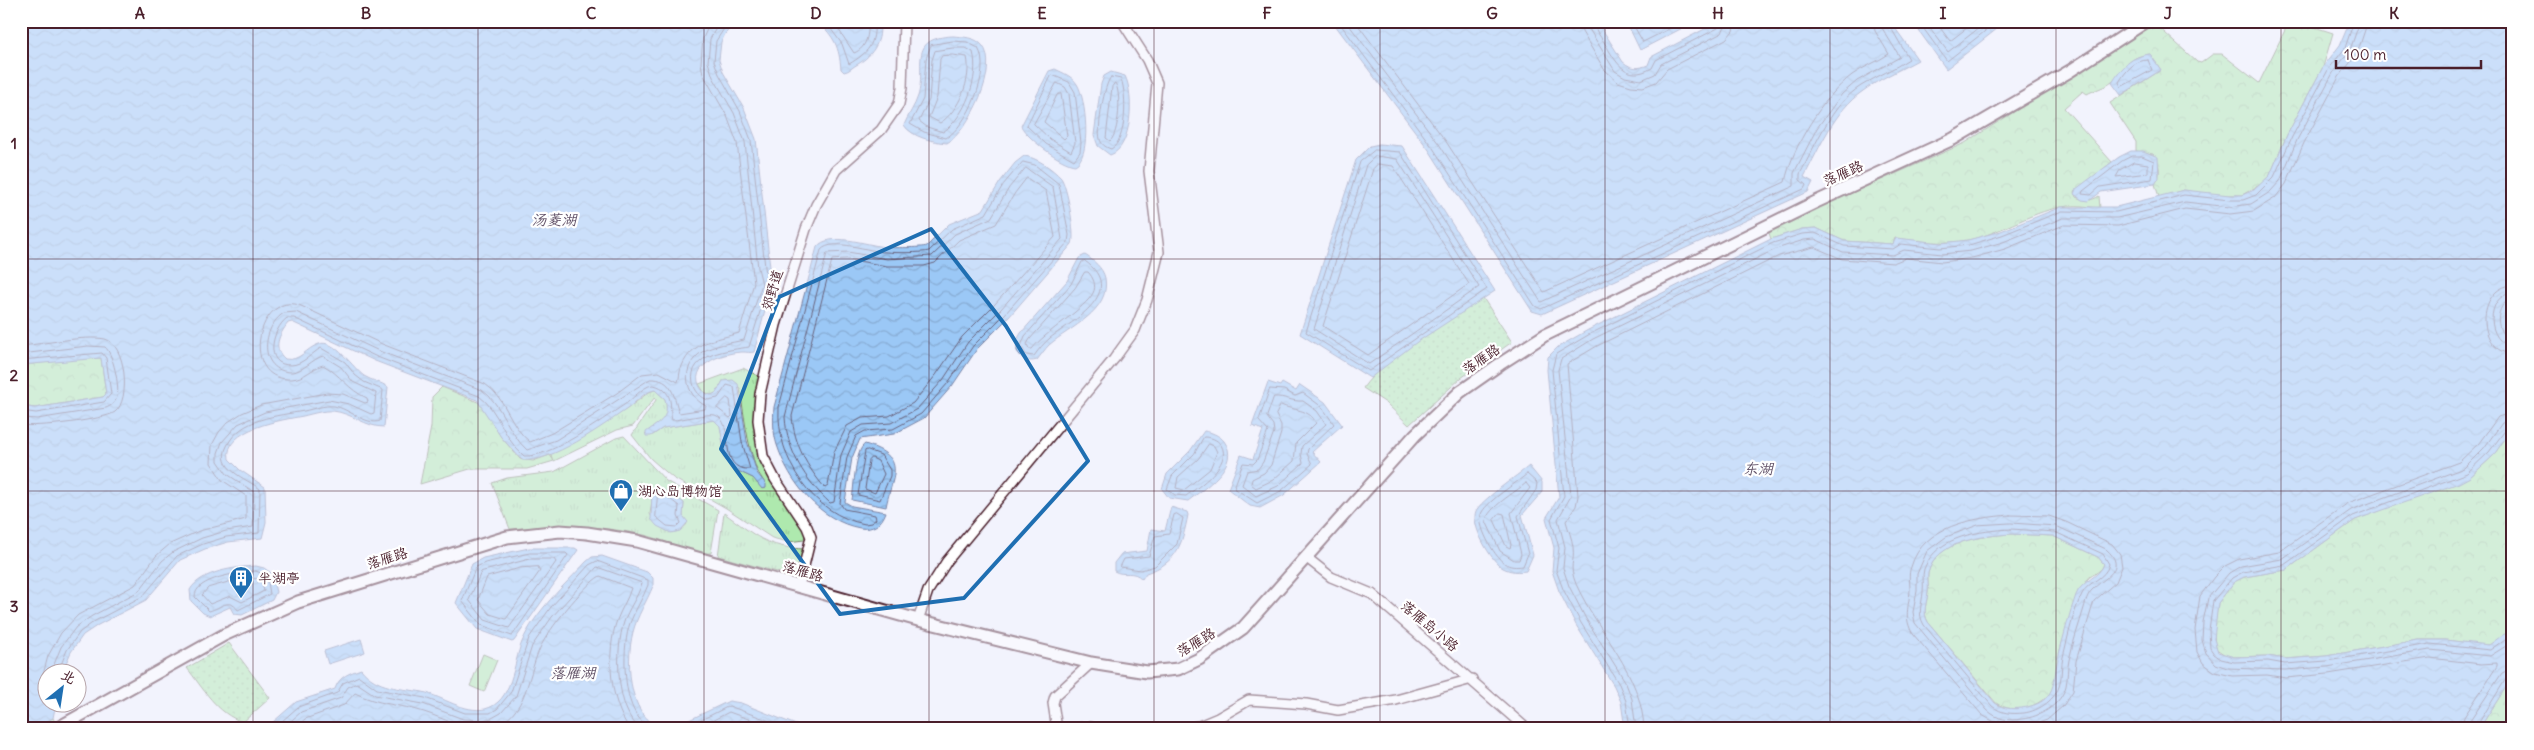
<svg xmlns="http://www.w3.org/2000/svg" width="2534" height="750" font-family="Delius,'LXGW WenKai TC',sans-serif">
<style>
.grass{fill:url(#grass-tufts);stroke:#7c846c;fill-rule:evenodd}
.forest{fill:url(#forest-crowns);stroke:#7c846c}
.park{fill:url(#park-dots);stroke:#7c846c}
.pitch{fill:#aee9ae;stroke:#7c846c}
.water{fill:url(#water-waves);stroke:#7b84a5;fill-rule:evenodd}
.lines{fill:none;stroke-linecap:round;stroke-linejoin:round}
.shore{stroke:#6a637c;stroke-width:1}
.street-casing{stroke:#4a1f2b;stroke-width:12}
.secondary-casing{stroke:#4a1f2b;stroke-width:15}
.street{stroke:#fff;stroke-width:9}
.secondary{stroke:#fff;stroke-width:11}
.marked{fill:none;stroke:#1f6fb2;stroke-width:4;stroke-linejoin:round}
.grid{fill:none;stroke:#4a1f2b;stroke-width:1;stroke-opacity:0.55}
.labels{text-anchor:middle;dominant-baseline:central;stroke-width:4.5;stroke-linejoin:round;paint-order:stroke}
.street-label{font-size:14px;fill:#4a1f2b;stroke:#fff}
.poi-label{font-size:14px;fill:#4a1f2b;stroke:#fff;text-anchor:start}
.water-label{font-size:15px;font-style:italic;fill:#625268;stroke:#fff}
.neatline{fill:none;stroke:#4a1f2b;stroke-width:2}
.grid-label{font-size:16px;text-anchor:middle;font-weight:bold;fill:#4a1f2b}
</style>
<defs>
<pattern id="grass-tufts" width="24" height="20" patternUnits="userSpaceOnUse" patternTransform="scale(1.25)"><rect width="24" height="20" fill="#aee9ae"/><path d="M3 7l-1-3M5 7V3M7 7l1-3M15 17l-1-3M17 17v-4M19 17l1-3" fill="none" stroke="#97c796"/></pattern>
<pattern id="forest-crowns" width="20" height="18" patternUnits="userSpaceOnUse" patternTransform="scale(1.25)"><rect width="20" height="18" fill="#aee9ae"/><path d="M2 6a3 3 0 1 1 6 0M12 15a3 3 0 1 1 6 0" fill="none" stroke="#97c796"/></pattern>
<pattern id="park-dots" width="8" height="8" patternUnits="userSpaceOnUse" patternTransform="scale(1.25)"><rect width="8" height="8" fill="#aee9ae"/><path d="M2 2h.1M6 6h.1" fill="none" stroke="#97c796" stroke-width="1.8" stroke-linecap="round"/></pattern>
<pattern id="water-waves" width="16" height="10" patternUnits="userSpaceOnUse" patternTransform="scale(1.25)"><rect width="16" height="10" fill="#9bc8f6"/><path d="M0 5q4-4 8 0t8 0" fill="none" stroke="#87abd3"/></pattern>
</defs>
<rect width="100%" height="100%" fill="#f2f3fd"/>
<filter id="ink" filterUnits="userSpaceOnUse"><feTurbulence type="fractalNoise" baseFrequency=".02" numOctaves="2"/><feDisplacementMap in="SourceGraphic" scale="10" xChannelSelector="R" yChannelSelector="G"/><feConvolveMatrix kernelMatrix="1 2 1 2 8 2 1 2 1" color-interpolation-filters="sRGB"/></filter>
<g filter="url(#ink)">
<!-- grass -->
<path class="grass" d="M743,368L762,378C759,395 753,414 755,431C759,470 786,502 805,534L804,540L788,542L772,538L726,508L673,478L651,459L632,435L656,400L655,397L633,426L617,430L554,461L550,455L627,409L649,392L655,390L665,399C672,423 658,420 645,434L653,435L663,428L714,420L720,426L726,461L738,471L753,478L765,489C766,481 759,476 756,468C747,442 744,416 740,388L723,381L716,393L711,395L704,392L699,384Z
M624,436L666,481L718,510L711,553C693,555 663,539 644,535C599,525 556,525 510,529L492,483L507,478L554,472L616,438ZM658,487L684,503L683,516L687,524C674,541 658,528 650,514L652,500L650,490Z
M724,513C755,535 766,548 806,549L799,571L788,575L718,556Z"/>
<!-- forest -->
<path class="forest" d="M2296,21L2333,33L2323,67L2287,135L2270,175L2263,183L2242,195H2215L2184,190L2159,197L2155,184C2162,173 2160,165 2153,154L2136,151V142L2110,103L2161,70L2150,54C2126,57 2127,68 2112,82C2106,87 2094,90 2087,94L2083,91L2064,108L2112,162L2074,192L2076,197C2084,201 2092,201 2099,196L2100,208C2090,207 2079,205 2069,206C2034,209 2003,233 1968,240C1943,245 1920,241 1895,238L1893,244L1844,241L1816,228L1802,229L1771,239L1768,230L1965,143L2154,23L2197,62L2201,63L2213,54H2222L2259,83L2289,22Z
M2513,303V337C2502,326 2499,313 2513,303Z
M88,358H101L106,394L103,397L35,408L21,406V365Z
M442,387L480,403L501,437L520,459L533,461L550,455L554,461L527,469H470L420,484L431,427L432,397Z
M2513,427V637L2510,635L2489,645H2483L2445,640H2418L2326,656L2285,659L2268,656L2228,657L2215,648L2214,631L2218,603L2234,582L2244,577L2286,570L2355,520L2470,477L2493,456Z
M2011,534L2053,536L2098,557L2104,564C2101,574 2089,574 2086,582C2078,600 2061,640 2058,659C2056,668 2058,680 2053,689C2040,708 2014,715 1996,703L1928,622C1922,612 1927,603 1928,592C1929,586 1927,579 1928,573C1937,540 1983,536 2011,534Z
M2513,676V729H2479Z
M53,718L59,729H32Z"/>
<!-- park -->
<path class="park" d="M1483,298L1512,342L1461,378L1409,425L1386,403L1363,388C1383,358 1452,319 1483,298Z
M229,643L270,698L243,722C217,714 203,688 187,668Z"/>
<!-- pitch -->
<path class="pitch" d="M483,654L497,660L484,692L470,686Z"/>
<!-- water -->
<path class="water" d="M21,21H737L725,34L721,42L719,60L723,72L744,108L756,139L770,267L773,281L754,352C750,353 747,352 743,352C727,352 690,363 699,385C702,391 705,394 711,395L716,393L723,381L733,380L738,384L747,441L757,473L766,484V488L762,489L753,478L738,471L726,461L720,426L714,420L663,428L651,436H646V432C660,422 670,418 665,399L655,390C645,391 635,403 627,409C604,425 550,464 522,460L501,437L477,400L375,361L292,322L288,323C279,335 272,348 285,359C300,362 306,348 319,344C334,338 354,369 364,376C372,381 381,382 388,387L384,427C365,427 352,413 333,411C324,410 312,414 303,416C283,420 223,428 229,459L240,470L265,487L266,522L262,538L228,542L205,549L180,560L146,600L98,625L83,635L71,652L62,672H48V702L56,703L53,718L32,729H21V406L35,408L103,397L106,394L101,358L21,365Z
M817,21H879C883,40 873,55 858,64C852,67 850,71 844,72L841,69C839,47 835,37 817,21Z
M1332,21H1597L1623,62C1632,69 1638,69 1648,65L1651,57L1720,21H1890L1918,60C1900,70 1879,79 1863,91C1834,111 1820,147 1804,177L1813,182L1808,192L1542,314L1532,311L1429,150Z
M1626,21H1696L1640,50Z
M1912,21H2007L1946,69Z
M2350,21H2513V303C2499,313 2502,326 2513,337V427L2493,456L2470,477L2459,483L2355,520L2286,570L2244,577L2234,582L2218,603L2214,639L2218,652L2234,657L2268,656L2285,659L2326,656L2418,640H2445L2489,645L2504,634L2513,637V676L2479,729H1625L1621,702L1614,686L1576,625L1559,591L1552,571L1554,548L1546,518L1559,497L1547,370L1548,357L1558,347L1588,330L1771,239L1802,229L1816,228L1844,241L1893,244L1896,238L1941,243L1968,240L2001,231L2061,207H2116L2184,190L2230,195H2242L2254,190L2270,175L2287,135L2323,67L2340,45ZM2011,534L2053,536L2098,557L2104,564C2100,577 2081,581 2076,595C2069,614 2064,635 2059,654C2052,681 2059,703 2021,708C2010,709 2004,709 1995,703L1928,622C1922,612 1927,603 1928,592C1929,586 1927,579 1928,573C1937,540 1983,536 2011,534Z
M953,36C963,37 975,37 982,45C1001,66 968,132 947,143C934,142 911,137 904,125C908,115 915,106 918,96C927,66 906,38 953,36Z
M2150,54L2161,70L2121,95L2112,83C2122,67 2131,56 2150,54Z
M1055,69C1063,73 1072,76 1077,84C1086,98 1092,157 1075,165C1061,164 1027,138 1021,126L1049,71Z
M1111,72L1125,76C1134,93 1133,148 1110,155L1098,146L1094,135L1101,84L1104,76Z
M1379,144L1402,146L1495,291L1417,342L1370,378L1300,334L1356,160L1370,146Z
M2131,151H2143L2158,157L2159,178L2155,184L2101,192L2089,201L2082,200L2074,194L2076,189L2119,157Z
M1024,156C1036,157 1053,169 1061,178C1067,186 1076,235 1072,244L1009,317L977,349L952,386L924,418L894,434L860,439L852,458L845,502L852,506L886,512C881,525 873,530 860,528C820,521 789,482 777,445C773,433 773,419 774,407L817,247C829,231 867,245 885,247C891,248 921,248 927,246L949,224L983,210L1000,182L1015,163Z
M1085,255C1093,260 1103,268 1105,278C1111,311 1070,327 1049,345C1045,349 1041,355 1037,360C1028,363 1022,359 1017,351V340L1021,333L1067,281L1079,258Z
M1268,382L1280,386L1282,383L1296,391L1300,385L1325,402L1342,425L1312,452L1321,462L1284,495L1260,508L1250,506L1228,489L1241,455L1253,459L1263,430L1252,426Z
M1204,431C1211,432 1219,435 1224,441C1242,465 1203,489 1188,501L1169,498L1162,489L1167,474L1190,451Z
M865,444C909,458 892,475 886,507L852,500C854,488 855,450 865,444Z
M1529,466L1542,482V492L1522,515L1533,555L1526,571C1518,572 1511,572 1503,568C1491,561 1470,525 1476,511C1480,501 1518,475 1529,466Z
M652,487L668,492L684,503L683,516L688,522L680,531L671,533L657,526L651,519Z
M1171,507L1187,512L1188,515C1182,545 1177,563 1146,573L1142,579C1133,569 1124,577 1114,571V563L1121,554L1147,551L1151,529L1165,531Z
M529,548H575L578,550L514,641L512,642L477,629L456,603L472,564L483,558Z
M602,556L647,572L653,578V586C647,601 637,616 633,632C625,663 628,726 670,729H265L296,702L335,689C339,676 350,673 361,669C377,689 400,688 423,692C443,697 464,713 485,709C513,702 513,663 522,642C535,611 564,586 586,562L592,557Z
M256,566L264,568L271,573L276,592L272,600L242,615L234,614L230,607L210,616L203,613L191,601L190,590C201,571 236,567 256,566Z
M361,639L365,652L328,664L324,651Z
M729,701L741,703L806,729H670Z"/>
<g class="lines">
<!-- shore -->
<path class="shore" d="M825,21L842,44L849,64C868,53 876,44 874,21
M833,21L854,53C867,48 869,34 868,21
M1338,21L1433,148L1535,306L1541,309L1804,189L1806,185L1800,180V174C1816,144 1831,105 1861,86C1877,76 1894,69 1909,59L1887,21
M1346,21L1439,144L1541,302L1794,186V173L1817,128L1842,94L1857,81L1900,57L1882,28L1880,21
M1355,21L1445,140L1544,292L1785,182C1792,147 1823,97 1852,75C1863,67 1877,62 1889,54L1875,31L1873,21
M1579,21L1582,32L1604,69L1618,82L1631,86L1643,87L1656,82L1667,69L1726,39L1733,31L1735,21
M1587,21L1589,29L1615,71L1625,77L1641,80L1655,74L1661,64L1722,33L1727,21
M1593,21C1594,29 1600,36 1604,42C1616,62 1626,83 1652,68L1656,60L1718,28L1721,21
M1631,21L1643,42L1685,21
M1918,21L1947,61L1998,21
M1925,21L1948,52L1988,21
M1935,21L1950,41L1976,21
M953,41L967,42L978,48C992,71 967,126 946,138L924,132L910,124L923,99L926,59L931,45Z
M953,48H966L973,52C980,77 965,117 943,132L927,127L919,121L929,100L932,60L935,51Z
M953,55L967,57C972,79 959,111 940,123L929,117L937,97L940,59L942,56Z
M2148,60L2152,70L2121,87L2119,82C2126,71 2134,60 2148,60Z
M1052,75L1069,82L1075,92L1081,143L1080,152L1074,160L1046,144L1027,126Z
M1111,77L1121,79C1127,94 1127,141 1111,149C1105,147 1101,144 1100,139C1097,129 1104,83 1111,77Z
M1057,83L1065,87L1069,94L1075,143L1071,152L1050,139L1034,124Z
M1115,83C1122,92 1119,134 1110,141L1106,138L1112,87Z
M1061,94L1067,136L1064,139L1044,122L1057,95Z
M1375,150L1400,152L1487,289L1369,371L1306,332L1360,162Z
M1376,156L1397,159L1479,287L1369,364L1314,329L1366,165Z
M2132,156H2142L2154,161L2152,179L2100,187L2091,195L2082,194L2083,191L2122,161Z
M1023,162L1035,165L1059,184L1069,235L1068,242L1005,314L973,346L948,383L921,414L893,429L865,431L856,436L847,457L840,503L844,509L875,515L876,519L871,523L865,524C813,515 776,459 779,407L821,250C833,237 870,252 886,252C896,253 921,253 929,251L952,229L986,214L1003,185Z
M2134,162L2148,164V173L2116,177L2120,170Z
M1378,164L1393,166L1469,284L1368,355L1323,326L1373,169Z
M1026,168L1053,187L1062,239L1001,309L968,342L943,380L917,409L891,423L863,425L851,432L841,455L834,502L830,503C805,480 787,451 785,417L827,253L848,252L887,259L932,256L955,234L991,218L1009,188Z
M1027,178L1046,191L1055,237L995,304L962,337L936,375L913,403L889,416L862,418L847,426L834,452L828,486L825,488C807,467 794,444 792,416L832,260L847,259L887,266H924L935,263L959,240L996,224L1015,193Z
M1085,261C1127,292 1074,320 1050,338C1044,343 1039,349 1034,356L1026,355L1021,346L1025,336L1071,284L1082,262Z
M1085,272H1088C1093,277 1097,286 1093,293C1086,308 1045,332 1032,349H1029L1027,344L1030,339L1075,288Z
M2513,285C2475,287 2476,353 2513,354
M2513,293C2484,294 2486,345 2513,346
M2513,299C2493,302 2494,338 2513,340
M21,346C43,344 85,335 105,339C126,344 131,400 115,412C104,420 35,428 21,425
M21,354L88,346L105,347C113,353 120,387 117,397C115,403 111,406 106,408L37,419L21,418
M21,360L102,353L106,358L111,394L104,402L36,413L21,411
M1270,389L1284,390L1295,396L1303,393L1322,407L1334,424L1308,449L1307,454L1312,464L1281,491L1257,503L1234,488L1243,463L1253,464L1257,460L1268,431L1259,421Z
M1274,397C1285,396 1292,402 1303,401L1317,411L1326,424L1302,446L1301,454L1303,463L1278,486L1256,496L1242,485L1247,471L1258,469L1263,462L1274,432L1273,425L1267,417Z
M727,398L730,400L732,416L730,418L717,408Z
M1281,405C1293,411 1309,408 1316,423L1296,443L1294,461L1273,480L1256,488L1251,484L1252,479L1264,473L1271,465L1281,433V425L1276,415Z
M2513,419L2502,423L2484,448L2464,468L2351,510L2282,559L2241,566L2229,573L2208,598L2203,622L2202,640L2206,653L2216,664L2227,668L2285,670L2327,667L2430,650L2490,656L2506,646L2513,647
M2513,426L2507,428L2489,452L2467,473L2353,516L2284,565L2243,572L2232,578L2213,601L2209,630L2210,648L2214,654L2221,659L2234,662L2268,661L2285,664L2327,661L2430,644L2490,650L2505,639L2513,640
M1204,437C1210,437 1217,439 1221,445C1233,464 1198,487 1186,496L1175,495L1167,489L1172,476L1194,454Z
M1209,444L1214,446L1217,452L1210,469L1184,490L1176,488L1178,477L1198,459Z
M868,450L881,455L890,470V476L880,500L858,495L865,451Z
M872,458L878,461L884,474L875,493L865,489L869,461Z
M1527,474L1537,483L1536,490L1518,516L1528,554L1523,566C1516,567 1510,567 1504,563C1494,556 1475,523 1482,512C1489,500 1515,484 1527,474Z
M1526,483L1530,488L1511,513L1521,554L1519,560H1514L1500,551L1486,521C1487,508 1516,492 1526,483Z
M658,494L666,496L679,506L678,516L681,523L677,527L667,526L656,517Z
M1500,513L1504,514L1511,545L1510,548L1506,546L1494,520Z
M1177,514L1183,518L1177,544L1155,566L1141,570L1120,567L1124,559L1149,556L1155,536L1169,534L1174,515Z
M2010,515L2049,516L2066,522L2112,544L2120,554L2122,567L2116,582L2094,601L2076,661L2073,691L2063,706L2047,720L2033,725L2003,727L1982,715L1913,634C1903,618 1909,607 1910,590C1910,582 1908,574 1911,567C1923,525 1974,518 2010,515Z
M2011,523L2056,526L2106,549C2129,569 2103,578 2092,590C2087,595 2086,601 2084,608C2079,625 2073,642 2069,660C2067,668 2068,677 2066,686C2061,705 2040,717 2022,719C2008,721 1998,720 1987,710L1915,623L1913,612L1917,591V574L1927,551L1946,537L1978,525Z
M2011,529L2055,532L2103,554L2109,564C2106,579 2088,581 2082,594C2073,612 2068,637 2063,657C2061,665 2062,675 2060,683C2057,699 2039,711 2024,713C2011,714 2002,714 1992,706L1924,625C1917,613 1922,605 1923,592C1924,584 1922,576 1924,569C1937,535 1981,531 2011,529Z
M530,553H566L568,555L512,636L481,625L462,601L476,567L485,563Z
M530,559H554L556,562L509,628L485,620L469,600L481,572Z
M538,567L540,571L506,619L490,614L478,600L487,577L520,568Z
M256,571L267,576L270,594L238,610C229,597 221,608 209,611L195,597C194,578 241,572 256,571Z
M243,578L261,579L264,591L242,602L230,596L210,604L202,595L208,588Z
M51,672L61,647L76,627L92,616L139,591L162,561L173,552L202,538L226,531L253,527L254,492L227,474L218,461V453L222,442L238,424L265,412L329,400L349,404L371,414L374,413L376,393L353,382L341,367L323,356C312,359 304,371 292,372C257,372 262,326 284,313L296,312L379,351L482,390C502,404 508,433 527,450L556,440L650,379C673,378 674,397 679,413L705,409L706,406C684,395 680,366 702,352C714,345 731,343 744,340L762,284L758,268L745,142L734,113L713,77L708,62L710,39L720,21
M58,672L67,650L80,632L95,621L143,596L177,556L203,544L226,537L259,533L260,489C246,478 215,469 227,446C240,418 277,416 304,411C313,409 324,405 334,406C348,408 366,426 380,421L383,390L364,382L355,375L345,362L321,348C312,353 302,365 291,365C263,366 272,329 287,318H294L377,357L479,396C499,410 504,440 524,456C551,458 601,420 624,405C632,400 642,387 652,385C656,385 660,387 663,389C674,398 669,410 672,420C682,420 707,413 715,415C737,422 715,471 750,469L742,442L734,387L727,385L718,398L708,400C700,397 695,391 693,383C687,353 731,350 749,347L768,286L765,267L751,140L740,111L719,74L714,61L716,41L729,21
M48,683L44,671L48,656L61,633L78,615L135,585L156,556L170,544L199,531L246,519V496L222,480L211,463L212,445L219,432L228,422L242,413L261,405L327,393L343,394L365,403L368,402L367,398C348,390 340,374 323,365C312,368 305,378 292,379C239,382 257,292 299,305L382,344L485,384C506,397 510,427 530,442L552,433L617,393L642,374L659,372L678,382C680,377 679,371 682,366C692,341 716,340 739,333L754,283L737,143L727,116L703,74L701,63L703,38L711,21
M273,729L298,707L337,693L343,683L359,676L377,689L425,698L465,713H490L497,709L511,692L529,638L551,607L589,565L597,561L648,580V585C643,598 635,610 630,623C622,646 623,694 636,714C640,721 646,725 653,729
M282,729L301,712L341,698L348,687L357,683L375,695L423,704L463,719L482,720L492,718L501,713L516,696L532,646L552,617L597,567L642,583C638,597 628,609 624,622C615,649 615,712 641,729
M293,729L305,719L344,705L355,693C378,705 400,704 424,712C443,718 461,729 482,728C527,725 526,678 540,648C548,630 583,586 600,576L631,588C628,599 621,609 617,620C606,651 609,702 630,729
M683,729L729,706L792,729
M696,729L729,712L776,729
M1630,729L1626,701L1619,684L1581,623L1563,589L1556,570L1559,548L1551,519L1564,496L1552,370L1556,354L1590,334L1773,243L1802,234L1815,233L1844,246L1893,249L1901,244L1940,248L1969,245L2002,235L2062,211L2116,212L2184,195L2230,200H2243L2256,195L2274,177L2292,137L2328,70L2345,48L2354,21
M1636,729L1632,699L1625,681L1586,619L1569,586L1563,568L1565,547L1558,519L1571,496L1558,370L1561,359L1593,339L1776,249L1804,240L1815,239L1843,252L1893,255L1904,250L1942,254L1971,251L2003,242L2063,218H2117L2185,202L2230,207L2251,204L2270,192L2280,181L2297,140L2333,73L2350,50L2360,21
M1644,729C1642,673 1598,633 1576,584C1568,564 1575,564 1573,547C1572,538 1568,529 1566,521L1576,506L1578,496L1567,364L1597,346L1779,256L1814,247L1842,259L1893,263L1906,258L1942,262L1972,258L2005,249L2064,225L2118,226L2185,209L2230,214L2254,211L2275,198L2286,184L2304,143L2339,77L2357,54L2368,21
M2461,729L2464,717L2497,666V663L2481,664L2430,658L2328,674L2286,678L2267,675L2232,676L2215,672L2203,663L2197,652L2195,630L2200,596L2214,577L2225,566L2239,559L2279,552L2348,503L2459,462L2479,443L2498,417L2513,412
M2469,729L2470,721L2502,673L2513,668
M2475,729L2507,677L2513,675"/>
<!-- street casing -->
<g class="street-casing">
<path id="street" d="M1307,558L1331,577L1372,594L1527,729
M799,586L811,537L807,527L775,479L763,456L758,420L760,394L776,325L806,229L816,205L836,170L881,130L899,104L902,88L904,21
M918,620L928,591L947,561L1114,359L1135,330L1147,300L1159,252L1149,171L1157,83L1147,60L1122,21
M1057,729L1053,703L1055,696L1091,663
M1066,729L1090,727L1096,729
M1182,729L1199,726L1218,718L1249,700L1306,704L1338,710L1396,700L1472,679"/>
</g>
<!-- secondary casing -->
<g class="secondary-casing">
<path id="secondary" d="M56,729L224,635L298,602L507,537L560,531L587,533L637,541L918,620L1091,663L1147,672L1178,669L1199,659L1243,628L1415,435L1460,392L1500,364L1545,335L1816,202L1953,139L2070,71L2147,21"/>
</g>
<!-- street -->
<use href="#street" class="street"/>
<!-- secondary -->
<use href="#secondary" class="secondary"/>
</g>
</g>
<!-- marked area -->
<path d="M0 0H2534V750H0ZM931,229L1006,326L1088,461L964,598L840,614L721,449L779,297Z" fill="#f2f3fd" fill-opacity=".55" fill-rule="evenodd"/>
<path class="marked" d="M931,229L1006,326L1088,461L964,598L840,614L721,449L779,297Z"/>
<!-- grid -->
<path class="grid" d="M253,21V729M478,21V729M704,21V729M929,21V729M1154,21V729M1380,21V729M1605,21V729M1830,21V729M2056,21V729M2281,21V729M21,259H2513M21,491H2513"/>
<!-- icons -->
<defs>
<g id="shop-pin" transform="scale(1.25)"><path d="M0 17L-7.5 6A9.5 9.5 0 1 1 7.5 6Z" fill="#1f6fb2" stroke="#fff"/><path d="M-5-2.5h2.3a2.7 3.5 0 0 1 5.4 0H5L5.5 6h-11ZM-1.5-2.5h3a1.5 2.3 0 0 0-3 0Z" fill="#fff"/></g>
<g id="building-pin" transform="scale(1.25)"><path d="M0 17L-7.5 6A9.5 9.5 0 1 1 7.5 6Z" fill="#1f6fb2" stroke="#fff"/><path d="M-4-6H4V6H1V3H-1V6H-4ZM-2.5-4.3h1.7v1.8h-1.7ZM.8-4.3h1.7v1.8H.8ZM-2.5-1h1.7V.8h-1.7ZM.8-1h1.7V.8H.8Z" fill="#fff"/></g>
</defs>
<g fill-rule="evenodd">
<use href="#shop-pin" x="621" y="491"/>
<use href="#building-pin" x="241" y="578"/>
</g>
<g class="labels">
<!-- street labels -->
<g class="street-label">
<text transform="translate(1843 173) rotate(-24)">落雁路</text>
<text transform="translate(772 290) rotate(-73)">郊野道</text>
<text transform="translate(1481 359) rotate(-34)">落雁路</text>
<text transform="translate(387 558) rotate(-17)">落雁路</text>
<text transform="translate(803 571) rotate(16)">落雁路</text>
<text transform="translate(1430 626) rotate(40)">落雁岛小路</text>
<text transform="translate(1196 642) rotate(-31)">落雁路</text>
</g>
<!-- poi labels -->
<g class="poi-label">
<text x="638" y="491">湖心岛博物馆</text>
<text x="258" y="578">半湖亭</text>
</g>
<!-- water labels -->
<g class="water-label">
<text x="554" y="219">汤菱湖</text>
<text x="1758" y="468">东湖</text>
<text x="573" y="672">落雁湖</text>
</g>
</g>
<!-- margin -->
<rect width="2534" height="750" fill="none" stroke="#fff" stroke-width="55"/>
<!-- north arrow -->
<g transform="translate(62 688) rotate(30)"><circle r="24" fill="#ffffff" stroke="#b7a5aa"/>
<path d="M0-4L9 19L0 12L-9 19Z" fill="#1f6fb2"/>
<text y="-8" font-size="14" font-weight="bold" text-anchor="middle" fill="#4a1f2b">北</text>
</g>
<!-- scale -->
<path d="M2336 60v8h145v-8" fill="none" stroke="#4a1f2b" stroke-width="2.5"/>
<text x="2344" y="60" font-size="15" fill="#4a1f2b" stroke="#ffffff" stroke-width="4" paint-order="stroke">100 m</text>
<rect x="28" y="28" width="2478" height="694" class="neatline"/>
<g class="grid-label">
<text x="140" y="19">A</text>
<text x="366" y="19">B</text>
<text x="591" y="19">C</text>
<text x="816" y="19">D</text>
<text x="1042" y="19">E</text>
<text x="1267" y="19">F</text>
<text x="1492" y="19">G</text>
<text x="1718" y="19">H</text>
<text x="1943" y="19">I</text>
<text x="2168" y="19">J</text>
<text x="2394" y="19">K</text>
<text x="14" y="149">1</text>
<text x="14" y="381">2</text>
<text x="14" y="612">3</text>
</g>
</svg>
